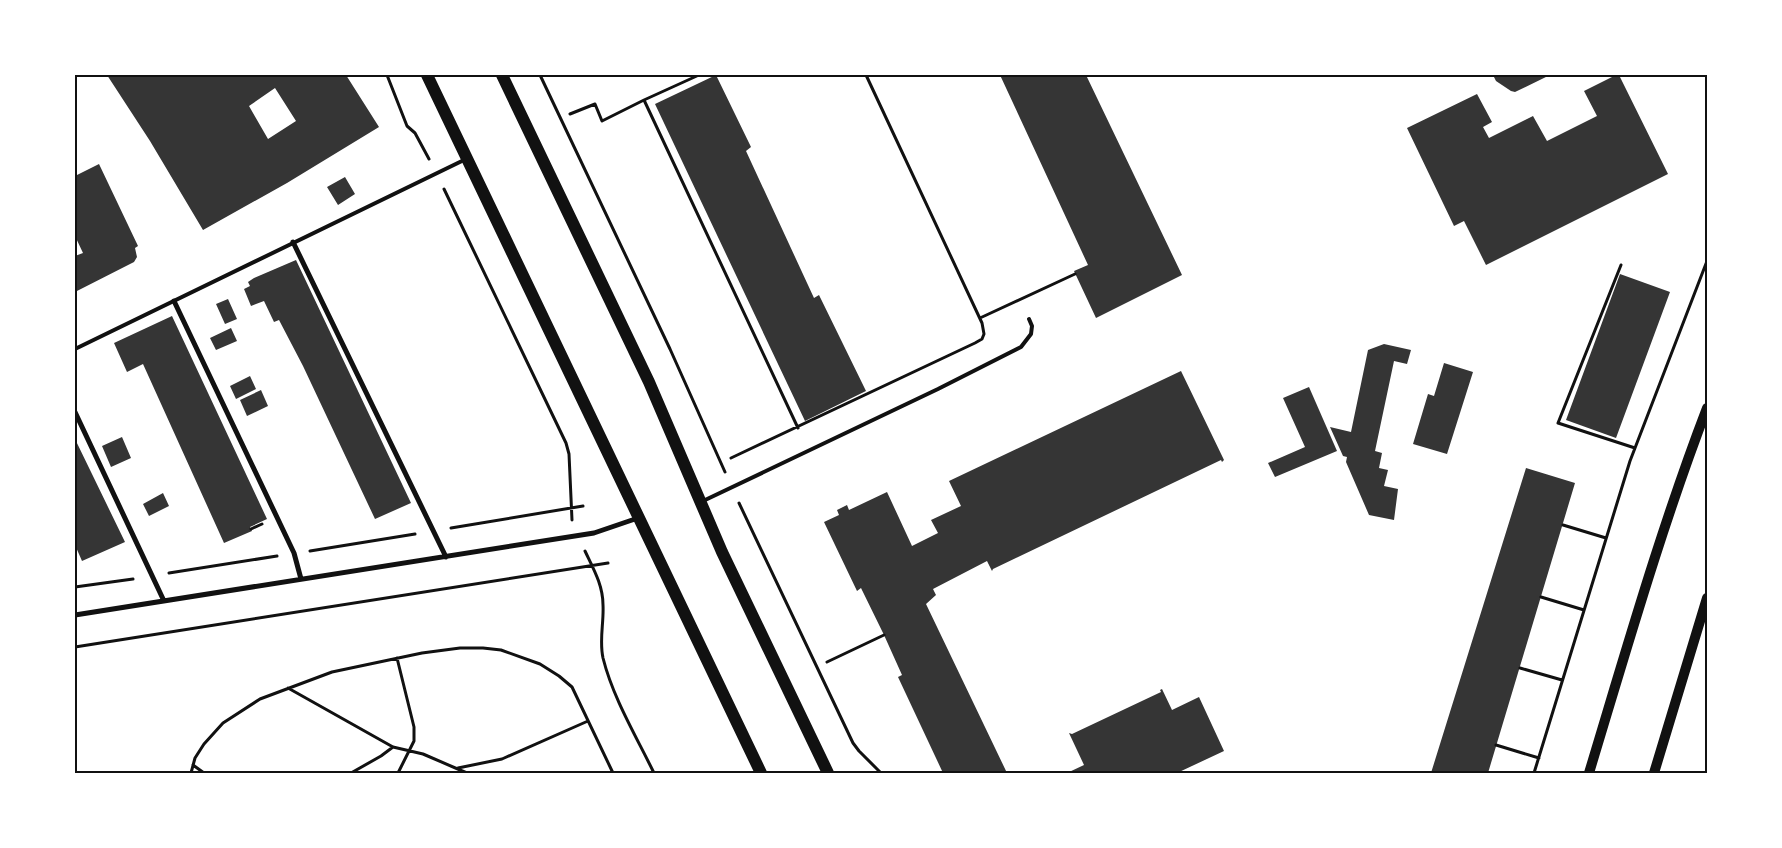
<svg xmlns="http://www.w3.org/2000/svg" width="1782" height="848" font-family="'Fira Sans Condensed',sans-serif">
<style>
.building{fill:#353535;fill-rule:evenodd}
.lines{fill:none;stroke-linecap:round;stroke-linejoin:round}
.path{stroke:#111;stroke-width:3}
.service{stroke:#111;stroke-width:4}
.minor{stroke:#111;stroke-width:5}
.secondary{stroke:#111;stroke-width:10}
.primary{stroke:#111;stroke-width:12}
.neatline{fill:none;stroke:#111;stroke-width:2}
</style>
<rect width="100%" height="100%" fill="#fff"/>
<!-- building -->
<path class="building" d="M107,75H346L379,127L287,183L203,230L150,141ZM275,88L296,121L268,139L249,106Z
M716,75L751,147L746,151L814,298L819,295L866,391L805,421L655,104Z
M1000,75H1086L1182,275L1096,318L1074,271L1088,265Z
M1493,75H1550L1515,92L1511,91L1496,81Z
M1616,75H1619L1668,174L1486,265L1464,221L1454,226L1407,128L1477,94L1492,122L1483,127L1489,138L1533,116L1547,141L1597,116L1584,91Z
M99,164L138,246L135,248L137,257L134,262L75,292V256L83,253L75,236V176Z
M345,177L355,194L338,205L327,187Z
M296,260L411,503L375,519L303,366L279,320L274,322L264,301L251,306L244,289L250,286L248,282L254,278Z
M1620,274L1670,292L1616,438L1566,420Z
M228,299L237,319L225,324L216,304Z
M172,316L267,519L250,527L252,531L224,543L143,364L127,372L114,343Z
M231,328L237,341L216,350L210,338Z
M1384,344L1411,350L1407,364L1394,361L1375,451L1382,453L1379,468L1388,470L1384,486L1398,489L1394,520L1369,515L1346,462L1347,457L1343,456L1330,427L1351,432L1368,350Z
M1444,363L1473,372L1447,454L1413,444L1428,394L1434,396Z
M1181,371L1224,460L1222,462L1221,460L993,569L992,571L987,561L933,589L936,595L926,604L1007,773H943L898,677L902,675L884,635L861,588L857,591L824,522L839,515L837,510L847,505L849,510L887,492L912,546L938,533L931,520L961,506L949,481Z
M250,376L256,389L236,399L230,386Z
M1309,387L1337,451L1275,477L1268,463L1305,447L1283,398Z
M261,390L268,406L247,416L240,400Z
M122,437L131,458L111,467L102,446Z
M75,439L125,542L82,561L75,545Z
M1526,468L1575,483L1488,773H1431Z
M163,493L169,506L149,516L143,504Z
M1162,689L1172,710L1199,697L1224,751L1177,773H1067L1084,765L1069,733L1072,734L1161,692L1160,690Z"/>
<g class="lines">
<!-- path -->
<path class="path" d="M387,75L407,126L415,133L429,159
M540,75L670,349L725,472
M644,100L699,75
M570,114L595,104L602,121L644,100L798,428
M444,189L566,443L569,454L572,520
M1621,265L1558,423L1635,448
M980,318L1075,274
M731,458L975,343L982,339L984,334L982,323L866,75
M739,503L853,743L859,751L881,773
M1563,525L1606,538
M451,528L583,506
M251,529L262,524
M310,551L415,534
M585,551C593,568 603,585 603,605C604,623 599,640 603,658C613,698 636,736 654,773
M169,573L277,556
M75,587L133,579
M1541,597L1584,610
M75,647L608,563
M397,658L414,727V741L398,773
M827,662L884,635
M1520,668L1562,680
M288,688L393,747L423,754L467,773
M1496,745L1539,758
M193,765L204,773
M458,768L502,759L588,721
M191,773L195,758L204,744L223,723L260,699L332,672L422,653L460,648H483L501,650L540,664L559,676L572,687L613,773
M351,773L381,756L393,747
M1534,773L1630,461L1707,261"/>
<!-- service -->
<path class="service" d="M75,349L464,160
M703,501L938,389L1021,347L1031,334L1032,326L1029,319"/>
<!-- minor -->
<path class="minor" d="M293,242L446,557
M174,301L294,553L301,579
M75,412L164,601
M75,615L594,533L638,518"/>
<!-- secondary -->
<path class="secondary" d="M1589,773C1626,651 1661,528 1707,408
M1654,773L1707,598"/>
<!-- primary -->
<path class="primary" d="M427,75L761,773
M502,75L649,382L722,552L828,773"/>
</g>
<!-- border -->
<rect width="1782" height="848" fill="none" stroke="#ffffff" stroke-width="152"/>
<rect x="76" y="76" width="1630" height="696" class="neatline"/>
</svg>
